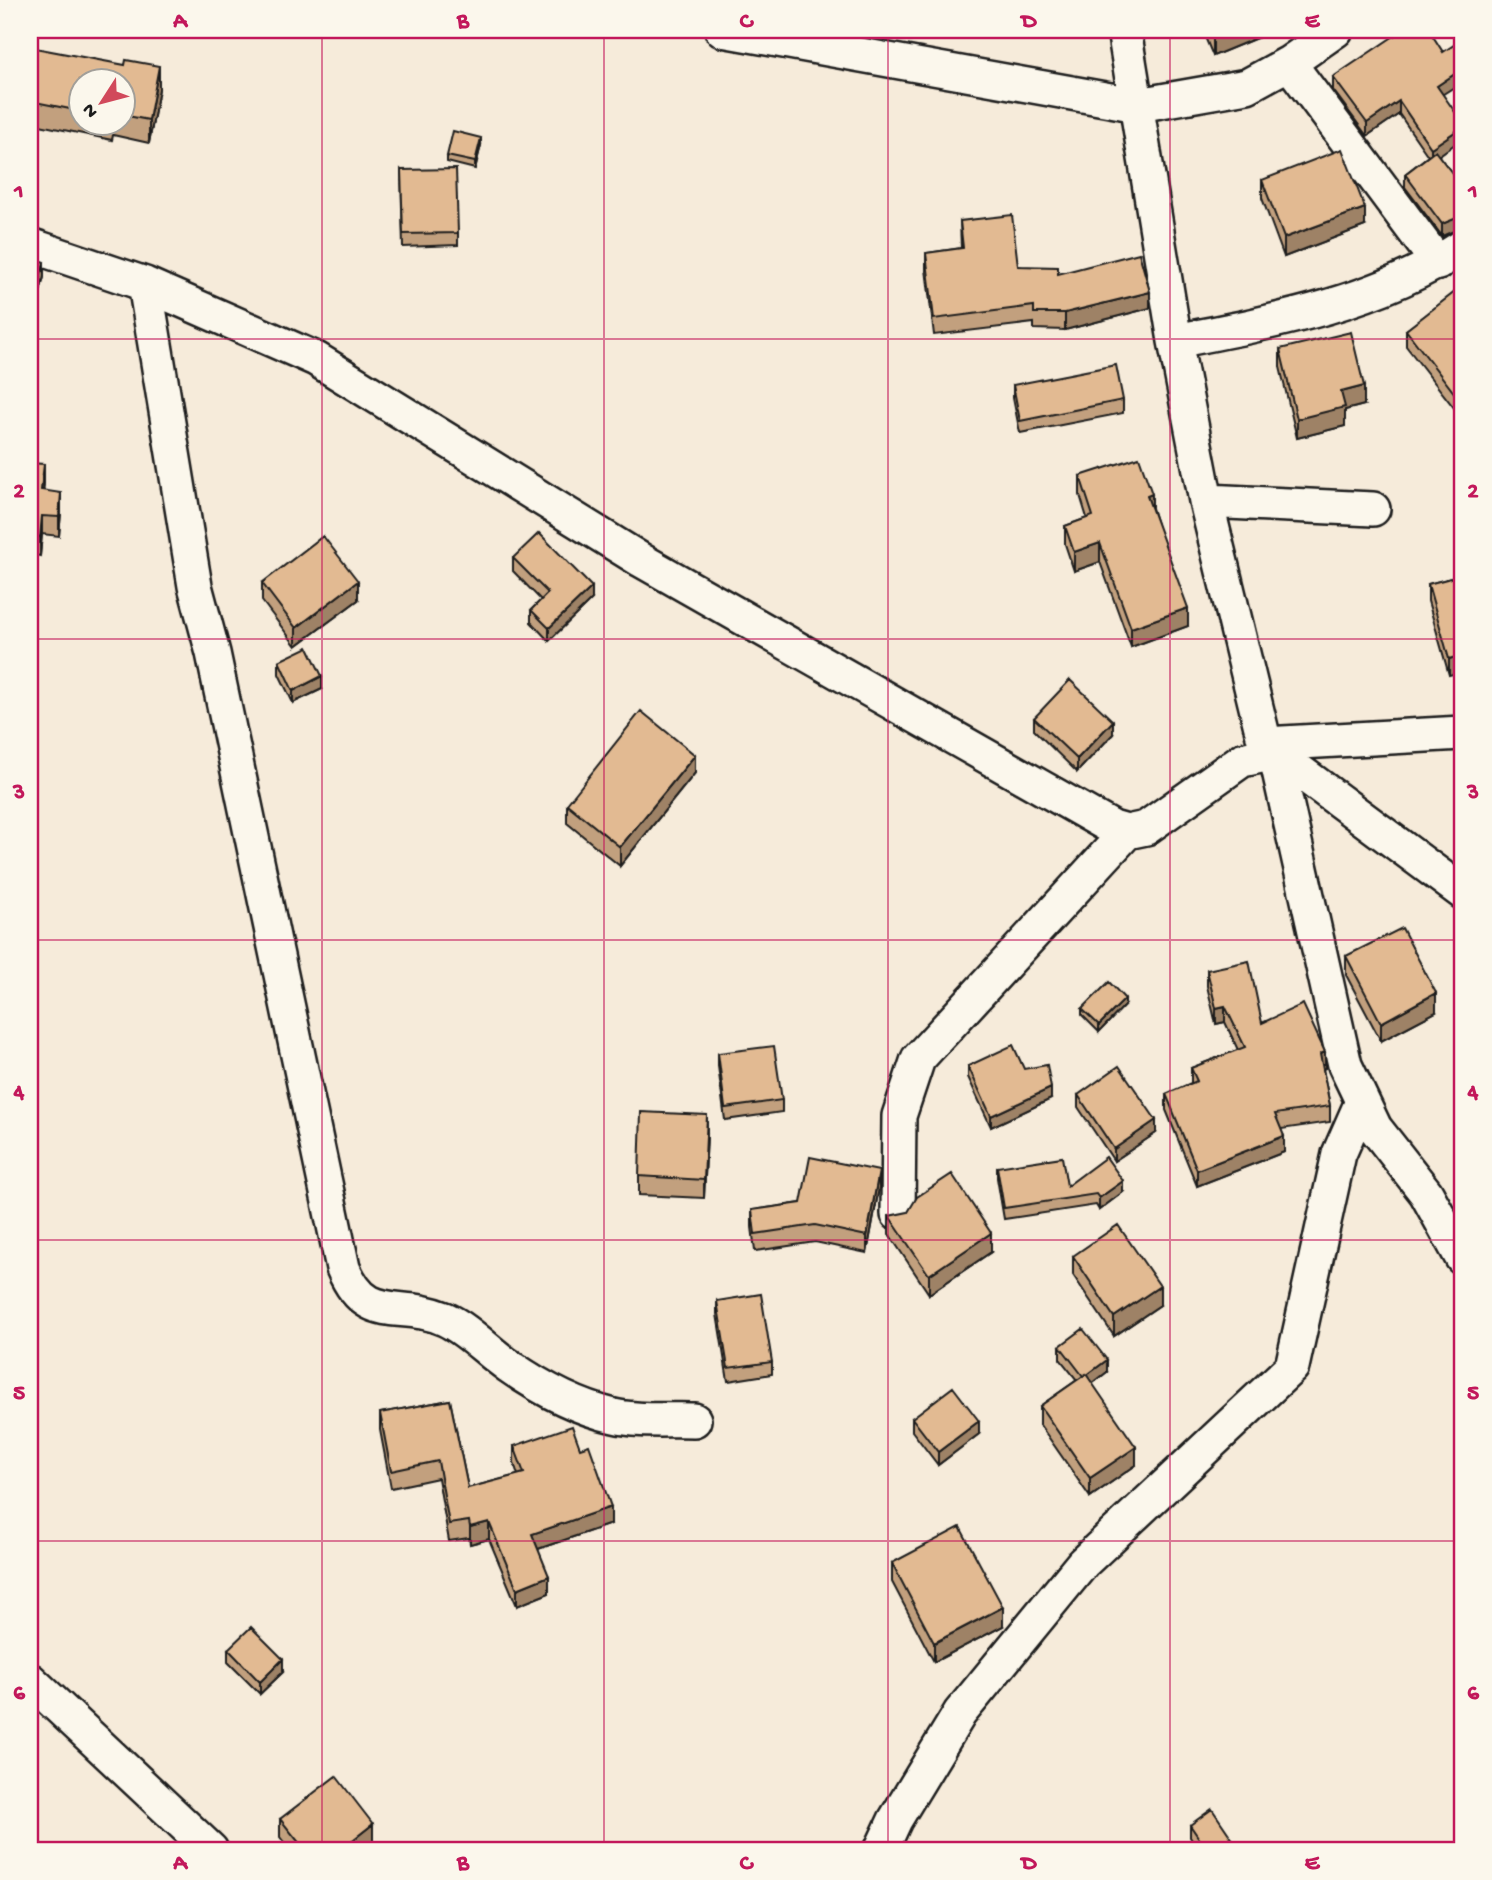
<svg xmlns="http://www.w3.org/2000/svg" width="1492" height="1880" font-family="'Gochi Hand',sans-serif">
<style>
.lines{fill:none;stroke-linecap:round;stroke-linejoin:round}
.minor-casing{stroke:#1c1c1c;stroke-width:38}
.minor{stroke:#fbf7ec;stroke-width:33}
.wall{fill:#c2a07e;stroke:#1c1c1c;stroke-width:2;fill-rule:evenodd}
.shaded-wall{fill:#9e8266;stroke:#1c1c1c;stroke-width:2}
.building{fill:#e2ba92;stroke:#1c1c1c;stroke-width:2}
.grid{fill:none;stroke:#c2185b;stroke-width:2;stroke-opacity:0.55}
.neatline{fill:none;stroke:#c2185b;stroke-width:2.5}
.grid-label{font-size:23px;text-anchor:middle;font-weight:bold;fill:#c2185b}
</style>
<rect width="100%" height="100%" fill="#f6ebda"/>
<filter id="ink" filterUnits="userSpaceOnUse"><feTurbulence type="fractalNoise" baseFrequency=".0143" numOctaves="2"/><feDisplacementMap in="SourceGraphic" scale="14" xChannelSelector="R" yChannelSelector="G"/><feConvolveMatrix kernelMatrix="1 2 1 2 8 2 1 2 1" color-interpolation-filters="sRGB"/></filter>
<g filter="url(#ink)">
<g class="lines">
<!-- minor casing -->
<g class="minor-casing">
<path id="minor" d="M722,30L1138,105L1247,86L1289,63L1336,30
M1124,30L1175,341L1206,501L1265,744L1275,753L1345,1065L1375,1128L1426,1193L1462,1258
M1289,63L1438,263
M30,245L145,284L316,359L641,560L1113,828L1127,832L1146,828L1242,760L1275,753L1462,892
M145,284L195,586L213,653L343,1268C367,1326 399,1299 445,1319C469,1330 487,1351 509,1366C542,1389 575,1407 614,1416C639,1422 669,1419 694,1420
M1175,341C1274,322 1377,303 1462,247
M1206,501L1373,509
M1265,744L1462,733
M898,1214L899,1116L918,1059L1127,832
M30,1680L211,1850
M881,1850L895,1820L960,1713L1083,1563L1292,1367L1339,1154L1361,1104"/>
</g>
<!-- minor -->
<use href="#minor" class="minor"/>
</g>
<!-- wall -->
<path class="wall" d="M30,30V47L159,89L149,143L113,135L112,140L30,123ZM80,80H122V122H80Z
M1202,30H1271V32L1213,56Z
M1333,77L1443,94L1439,156L1462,186V228L1442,236L1405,187V174L1428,156L1399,114L1367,136L1333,90Z
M481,145L475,169L447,162V156Z
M401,170L458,233V245L403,247Z
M1262,180L1365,226L1284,257L1262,198Z
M960,221L1018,266L1058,274L1150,308L1065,330L1034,329V323L934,335L926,269V253L961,248Z
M30,257L44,277L31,324L30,323Z
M1462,291V418L1406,346V330Z
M1280,349L1364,405L1345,410V426L1297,438L1280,367Z
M1013,385L1123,400V413L1020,433L1013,398Z
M30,463L44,483L43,491L61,512L59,536L42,534L40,556L30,554Z
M1080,476L1152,508L1188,626L1131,647L1100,562L1074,571L1065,544V526L1087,518L1080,495Z
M513,558L592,599L549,641L531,622V610L541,600L513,571Z
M1462,575L1449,675L1428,601V584Z
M262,583L358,600L296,646L262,601Z
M279,661L322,689L293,703L279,674Z
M1034,718L1113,734L1077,772L1034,730Z
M695,773L620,866L567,823V804Z
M1346,956L1436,1012L1381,1041L1346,975Z
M1207,970L1262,1023L1325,1068L1323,1069L1330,1106V1122L1281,1129L1284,1152L1197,1186L1166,1110V1094L1191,1083V1068L1238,1050L1225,1022L1216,1024L1207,986Z
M1125,1005L1099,1032L1082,1015V1009Z
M718,1053L782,1100V1112L725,1120L718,1066Z
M968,1066L1024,1069L1051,1099L991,1127L968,1077Z
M1078,1095L1156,1133L1114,1161L1078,1107Z
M707,1134L704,1198L639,1195V1176Z
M997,1167L1067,1186L1123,1192L1099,1210L1096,1205L1004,1219L997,1178Z
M879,1188L867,1253L815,1242L755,1251L752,1227V1210L801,1203Z
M889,1216L991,1252L929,1294L889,1234Z
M1073,1256L1160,1305L1114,1336L1073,1275Z
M717,1301L772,1362V1374L728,1381L717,1314Z
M1060,1346L1107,1372L1092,1384L1136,1465L1090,1497L1040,1425V1406L1077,1380L1060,1359Z
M450,1400L468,1488L518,1475L514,1463V1446L580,1448L611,1524L538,1549L549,1593L517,1606L489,1539L470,1544L469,1538L449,1541L438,1478L391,1488L380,1430V1413Z
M912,1418L979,1434L938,1465L912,1431Z
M892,1563L1003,1626L934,1662L892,1582Z
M228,1649L283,1672L260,1694L228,1662Z
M280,1819L373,1843L364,1850H290L280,1837Z
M1190,1825L1235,1850H1198L1190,1837Z"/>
<!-- shaded-wall -->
<path class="shaded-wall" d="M1233,30H1271V32L1213,56V38Z
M159,66V89L149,143V120Z
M1462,69V82L1437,98V86Z
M1399,101V114L1367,136V123Z
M1462,127V139L1431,161V148Z
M481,138V145L475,169V162Z
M1365,208V226L1284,257V238Z
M1461,215V228L1442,236V224Z
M44,262V277L31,324V309Z
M1150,292V308L1065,330V313Z
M1364,386V405L1345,410V426L1297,438V419L1341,392Z
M44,464V483L41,509V490Z
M61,493V512L59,536V517Z
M1152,494V513L1147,496Z
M42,516V534L40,556V537Z
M1100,543V562L1074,571V552Z
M358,581V600L296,646V628Z
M592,587V599L549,641V628Z
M1188,608V626L1131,647V628Z
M1462,655V672L1449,675V659Z
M322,676V689L293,703V691Z
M1113,721V734L1077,772V759Z
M695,755V773L620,866V847Z
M1436,993V1012L1381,1041V1023Z
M1125,999V1005L1099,1032V1025Z
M1225,1006V1022L1216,1024V1008Z
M1325,1052V1068L1320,1070V1054Z
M1051,1088V1099L991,1127V1116Z
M707,1115V1134L704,1198V1180Z
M1156,1120V1133L1114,1161V1149Z
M1284,1136V1152L1197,1186V1170Z
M879,1171V1188L867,1253V1236Z
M1123,1181V1192L1099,1210V1198Z
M991,1233V1252L929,1294V1275Z
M1160,1286V1305L1114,1336V1317Z
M1107,1360V1372L1084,1390V1377Z
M979,1421V1434L938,1465V1452Z
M1136,1447V1465L1090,1497V1478Z
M611,1507V1524L532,1551V1534Z
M489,1522V1539L470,1544V1527Z
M549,1576V1593L517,1606V1589Z
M1003,1607V1626L934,1662V1643Z
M283,1659V1672L260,1694V1682Z
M373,1824V1843L364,1850H340Z
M1235,1843V1850H1224Z"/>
<!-- building -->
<path class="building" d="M1209,30H1233L1213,38Z
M1403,30H1429L1443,52L1460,41L1462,43V69L1437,86L1462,122V127L1431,148L1399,101L1367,123L1333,77Z
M30,47L125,65L126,60L159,66L149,120L122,115V80H80V111L30,101Z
M453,131L481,138L475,162L447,156Z
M1342,149L1365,208L1284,238L1262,180Z
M1435,151L1462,186V216L1442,224L1405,174Z
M456,169L458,233L403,234L401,170Z
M1012,215L1018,266L1058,267V274L1139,253L1150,292L1065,313H1034V306L934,319L926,253L963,248L960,221Z
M30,257L44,262L31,309L30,308Z
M1460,288L1462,291V403L1406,330Z
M1351,332L1364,386L1341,392L1345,407L1297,419L1280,349Z
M1116,365L1123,400L1020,421L1013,385Z
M1139,457L1152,494L1147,496L1188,608L1131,628L1100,543L1074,552L1065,526L1093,516L1080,476Z
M30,463L44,464L41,490L61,493L59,517L42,516L40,537L30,536Z
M539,533L592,587L549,628L531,610L548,593L513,558Z
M323,536L358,581L296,628L262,583Z
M1462,575V655L1449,659L1428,584Z
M308,647L322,676L293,691L279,661Z
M1070,680L1113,721L1077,759L1034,718Z
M641,711L695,755L620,847L567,804Z
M1402,928L1436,993L1381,1023L1346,956Z
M1249,961L1262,1023L1303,1004L1325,1052L1320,1054L1330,1106L1275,1114L1284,1136L1197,1170L1166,1094L1197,1081L1191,1068L1245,1047L1225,1006L1216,1008L1207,970Z
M1109,982L1125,999L1099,1025L1082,1009Z
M1013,1045L1024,1069L1047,1065L1051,1088L991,1116L968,1066Z
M774,1046L782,1100L725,1108L718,1053Z
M1119,1066L1156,1120L1114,1149L1078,1095Z
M641,1112L707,1115L704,1180L639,1176Z
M810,1157L879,1171L867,1236L815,1225L755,1234L752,1210L801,1203Z
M1062,1157L1067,1186L1106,1157L1123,1181L1099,1198L1096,1194L1004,1208L997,1167Z
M952,1174L991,1233L929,1275L889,1216L908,1212L917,1197Z
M1118,1225L1160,1286L1114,1317L1073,1256Z
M761,1294L772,1362L728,1368L717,1301Z
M1083,1329L1107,1360L1087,1375L1086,1374L1083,1376L1060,1346Z
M1086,1374L1136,1447L1090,1478L1040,1406Z
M953,1387L979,1421L938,1452L912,1418Z
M450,1400L468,1488L524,1473L514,1446L572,1426L580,1448L589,1445L611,1507L532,1534L549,1576L517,1589L489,1522L470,1527L469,1521L449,1524L438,1461L391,1471L380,1413Z
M960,1527L1003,1607L934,1643L892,1563Z
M251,1627L283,1659L260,1682L228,1649Z
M336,1776L373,1824L340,1850H305L280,1819Z
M1212,1809L1235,1843L1224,1850H1207L1190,1825Z"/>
</g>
<!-- grid -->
<path class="grid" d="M322,30V1850M604,30V1850M888,30V1850M1170,30V1850M30,339H1462M30,639H1462M30,940H1462M30,1240H1462M30,1541H1462"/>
<!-- margin -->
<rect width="1492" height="1880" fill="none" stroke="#fbf7ec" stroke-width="77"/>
<!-- north arrow -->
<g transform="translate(102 102) rotate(234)"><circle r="33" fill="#fbf7ec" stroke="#a29f99" stroke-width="2"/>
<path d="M0-5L12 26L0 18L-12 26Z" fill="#d1495b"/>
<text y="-10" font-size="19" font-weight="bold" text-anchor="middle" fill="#1c1c1c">N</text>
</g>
<rect x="38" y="38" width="1416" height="1804" class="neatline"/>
<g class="grid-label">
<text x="180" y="27">A</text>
<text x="463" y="27">B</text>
<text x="746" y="27">C</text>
<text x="1029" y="27">D</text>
<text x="1312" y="27">E</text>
<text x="19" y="197">1</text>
<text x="1473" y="197">1</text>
<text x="19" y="497">2</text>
<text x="1473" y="497">2</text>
<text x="19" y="798">3</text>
<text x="1473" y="798">3</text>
<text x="19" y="1098">4</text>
<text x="1473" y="1098">4</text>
<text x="19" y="1399">5</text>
<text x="1473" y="1399">5</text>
<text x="19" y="1699">6</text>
<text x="1473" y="1699">6</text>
<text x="180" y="1869">A</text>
<text x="463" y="1869">B</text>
<text x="746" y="1869">C</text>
<text x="1029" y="1869">D</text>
<text x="1312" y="1869">E</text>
</g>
</svg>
